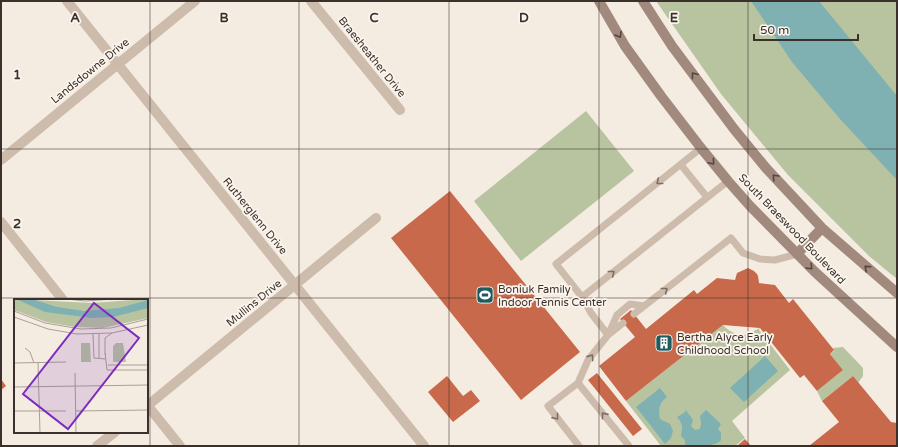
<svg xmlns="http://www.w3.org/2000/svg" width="898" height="447" font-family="'Varela Round',sans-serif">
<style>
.green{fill:#b8c4a0}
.water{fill:#7fb0b2}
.building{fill:#c8694b}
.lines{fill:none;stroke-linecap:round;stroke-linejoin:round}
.service{stroke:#cdbbac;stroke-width:7}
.minor{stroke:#cdbbac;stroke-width:10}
.secondary{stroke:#a18a7d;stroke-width:10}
.oneway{stroke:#544640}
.oneway2{stroke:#7d6f65}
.grid{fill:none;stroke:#3b302b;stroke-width:1;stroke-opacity:0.55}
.labels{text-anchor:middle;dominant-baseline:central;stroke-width:3.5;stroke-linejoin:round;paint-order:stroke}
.street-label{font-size:11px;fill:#3b302b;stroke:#fbf5ee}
.poi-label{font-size:11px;fill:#3b302b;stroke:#fbf5ee;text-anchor:start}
.inset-road{fill:none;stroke:#aaa098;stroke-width:1}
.view{fill:#7b2cbf;fill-opacity:0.15;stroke:#7b2cbf;stroke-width:2}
.inset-edge{fill:none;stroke:#3b302b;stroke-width:2}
.grid-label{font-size:13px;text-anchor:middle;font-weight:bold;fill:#3b302b;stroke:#fbf5ee;stroke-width:3.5;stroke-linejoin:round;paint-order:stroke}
</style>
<rect width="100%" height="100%" fill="#f4ebe1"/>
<!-- green -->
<path class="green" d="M656,1H897V279L869,256L788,175L721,94Z
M586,111L634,171L521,261L474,201Z
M723,325C727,330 737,336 744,335C749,334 756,330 760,328L759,330L790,370L732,421L745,438L735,446H661L626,401Z
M843,347L863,368V376L858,383L853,376L822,401L817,391L843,370L830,354L834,351L833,348Z"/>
<!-- water -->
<path class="water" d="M751,1H819L897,96V180L840,119L792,62Z
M765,356L778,371L744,402L730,388Z
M660,388L667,397C659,403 658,409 660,419L670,424L673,431L671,438L665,444L636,407Z
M686,410L693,420L691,426L695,430L700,429L701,423L700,416L706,410L721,424L718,429L721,433C721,433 721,439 721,440C717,447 694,446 685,446V440L681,436C682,426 684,426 677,417L684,413Z"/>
<!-- building -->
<path class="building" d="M450,191L580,352L521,400L391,238Z
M748,268L754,271L757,274L758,276L759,283L775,285L789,303L793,299L834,350L830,354L843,370L817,391L804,375L800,378L760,328L723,325L626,401L599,366L635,337L620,319L631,310L646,329L694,290L697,294L717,278L735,280L737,273Z
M597,373L642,429L633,436L588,380Z
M447,376L463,396L471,390L480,401L453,422L428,392Z
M853,376L891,422L897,423V446H809L839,422L822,401Z
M1,379L6,386L1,390Z
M745,439L751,446H737Z"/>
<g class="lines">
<!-- service -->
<path class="service" d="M681,165L707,197
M582,297L728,181
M634,314L731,238L743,253L760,259L775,260L797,254
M609,333L617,315L630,304L644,306
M608,335L591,313L582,297L556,264L701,148
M578,383L629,446
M579,446L548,406L578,383L588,360L608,335L623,323"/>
<!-- minor -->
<path class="minor" d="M67,1L424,446
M311,1L400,110
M1,160L195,1
M1,222L63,300
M147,406L376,218
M148,406L180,446
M97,446L115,432"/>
<!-- secondary -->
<path class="secondary" d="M599,1L625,46L661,96L701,148L728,181L750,206L815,272L897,347
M643,1L672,46L734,129L766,168L822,228L897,293
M797,254L822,228"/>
</g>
<!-- one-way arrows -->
<defs><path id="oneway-chevron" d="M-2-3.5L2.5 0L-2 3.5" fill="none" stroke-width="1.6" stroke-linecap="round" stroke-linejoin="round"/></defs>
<g class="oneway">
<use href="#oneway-chevron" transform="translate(619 35) rotate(60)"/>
<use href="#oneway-chevron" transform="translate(694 75) rotate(-127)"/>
<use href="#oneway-chevron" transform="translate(712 162) rotate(50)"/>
<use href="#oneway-chevron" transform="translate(775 177) rotate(-133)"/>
<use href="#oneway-chevron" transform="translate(810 267) rotate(45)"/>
<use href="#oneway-chevron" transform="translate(867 268) rotate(-138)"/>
</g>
<g class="oneway2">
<use href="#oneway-chevron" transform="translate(659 182) rotate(141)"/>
<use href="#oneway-chevron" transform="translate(612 273) rotate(-38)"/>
<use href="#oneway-chevron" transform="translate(665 290) rotate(-38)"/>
<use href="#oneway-chevron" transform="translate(591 357) rotate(-55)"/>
<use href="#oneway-chevron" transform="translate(604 415) rotate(-129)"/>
<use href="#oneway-chevron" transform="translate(556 417) rotate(51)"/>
</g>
<!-- grid -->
<path class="grid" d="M150,1V446M299,1V446M449,1V446M599,1V446M748,1V446M1,149H897M1,298H897"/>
<!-- icons -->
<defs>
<g id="stadium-square" transform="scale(0.9)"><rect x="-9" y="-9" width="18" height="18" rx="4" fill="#1f5a5e" stroke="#fbf5ee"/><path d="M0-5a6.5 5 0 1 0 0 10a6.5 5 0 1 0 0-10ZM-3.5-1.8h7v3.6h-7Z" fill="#fff"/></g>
<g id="building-square" transform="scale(0.9)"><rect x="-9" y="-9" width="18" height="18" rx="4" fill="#1f5a5e" stroke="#fbf5ee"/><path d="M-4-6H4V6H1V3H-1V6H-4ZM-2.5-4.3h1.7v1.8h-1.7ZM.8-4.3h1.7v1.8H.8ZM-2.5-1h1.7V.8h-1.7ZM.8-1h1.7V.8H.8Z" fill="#fff"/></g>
</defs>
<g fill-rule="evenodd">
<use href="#stadium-square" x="485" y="295"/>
<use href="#building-square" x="664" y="343"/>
</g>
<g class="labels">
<!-- street labels -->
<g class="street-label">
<text transform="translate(372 57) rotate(51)">Braesheather Drive</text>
<text transform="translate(90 71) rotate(-39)">Landsdowne Drive</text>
<text transform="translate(255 216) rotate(51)">Rutherglenn Drive</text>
<text transform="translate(792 229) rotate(46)">South Braeswood Boulevard</text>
<text transform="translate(254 303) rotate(-39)">Mullins Drive</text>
</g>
<!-- poi labels -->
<g class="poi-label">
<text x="498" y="289">Boniuk Family<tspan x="498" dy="13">Indoor Tennis Center</tspan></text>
<text x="677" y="337">Bertha Alyce Early<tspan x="677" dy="13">Childhood School</tspan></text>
</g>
</g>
<!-- overview -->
<g transform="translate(14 299)">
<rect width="134" height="134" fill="#f4ebe1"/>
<path d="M0,0L77,4L134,0V19L89,29L61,28L32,23L0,11ZM67,44H76L77,63H67ZM102,44H109L112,63H99V47Z" fill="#b8c4a0"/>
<path d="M2,0H18L43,8L70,12L105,9L134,1V9L99,18L78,19L31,13Z" fill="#7fb0b2"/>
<path class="inset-road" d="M52,0L71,2L101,0M0,12L31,24L67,30L97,29L134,20M0,18L34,30L63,35L98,34L134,26M79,35L80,59L91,60M85,35V59M11,49L16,53L20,64M91,54L93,71H134M91,55V39L98,34M0,64L52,63M24,64L26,134M94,66H134M61,74L62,134M0,88L134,86M0,112H52M62,112L134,111"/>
<path class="view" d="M80,4L125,39L54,130L9,95Z"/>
<rect width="134" height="134" class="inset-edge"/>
</g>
<g class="grid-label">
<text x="75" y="22">A</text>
<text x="224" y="22">B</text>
<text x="374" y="22">C</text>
<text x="524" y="22">D</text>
<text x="674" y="22">E</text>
<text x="17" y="79">1</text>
<text x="17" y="228">2</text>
</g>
<!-- border -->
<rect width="898" height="447" fill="none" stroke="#3b302b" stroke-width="4"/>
<!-- scale -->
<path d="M754 34v6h104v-6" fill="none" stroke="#3b302b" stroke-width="2"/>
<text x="760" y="34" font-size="12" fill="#3b302b" stroke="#fbf5ee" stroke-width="3" paint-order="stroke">50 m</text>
</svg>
